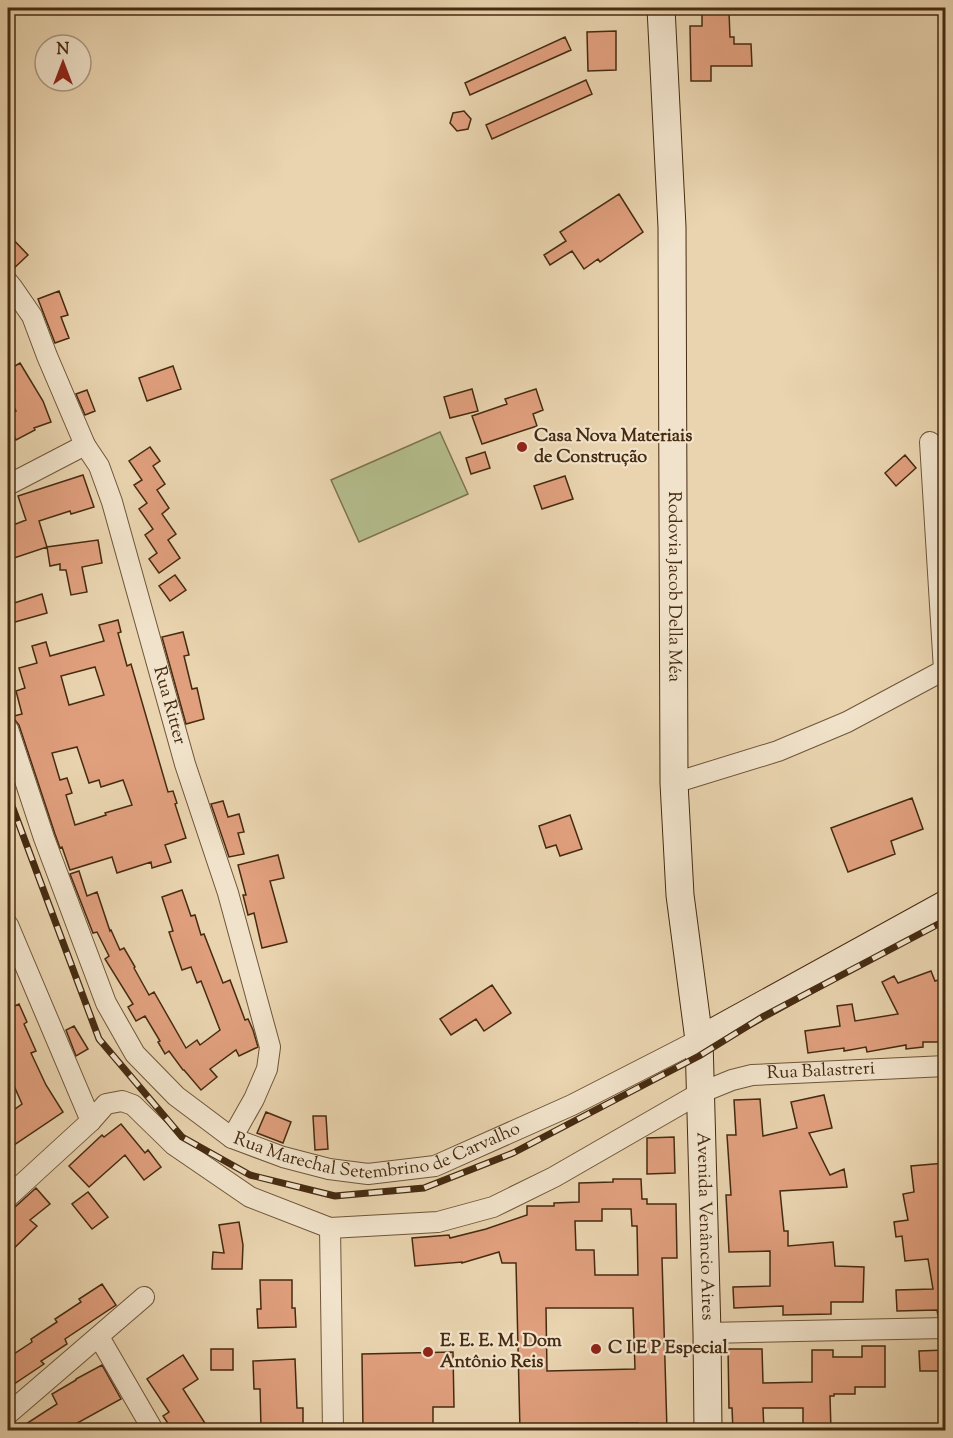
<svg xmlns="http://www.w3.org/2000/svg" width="953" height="1438" font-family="'Sorts Mill Goudy',serif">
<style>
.green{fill:#b4bd8d;stroke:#7d744f;stroke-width:1.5}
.building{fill:#e09f7d;stroke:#462b11;stroke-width:1.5;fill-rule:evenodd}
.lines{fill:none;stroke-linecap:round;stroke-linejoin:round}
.street-casing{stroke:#6f5538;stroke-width:22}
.secondary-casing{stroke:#462b11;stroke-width:29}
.street{stroke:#f1e3cb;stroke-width:20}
.secondary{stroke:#f1e3cb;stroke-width:27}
.rail-casing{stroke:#462b11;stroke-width:7}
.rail{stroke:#f1e3cb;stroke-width:4.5;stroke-dasharray:14;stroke-linecap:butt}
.poi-dot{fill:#8f2418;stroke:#f1e3cb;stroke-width:2}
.labels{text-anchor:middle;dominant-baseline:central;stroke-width:4.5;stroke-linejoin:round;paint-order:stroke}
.poi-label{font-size:18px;font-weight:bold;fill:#462b11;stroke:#f1e3cb;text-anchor:start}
.street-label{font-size:18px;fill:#462b11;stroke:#f1e3cb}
</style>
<rect width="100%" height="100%" fill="#e9d4af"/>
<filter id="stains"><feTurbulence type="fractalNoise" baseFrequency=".00333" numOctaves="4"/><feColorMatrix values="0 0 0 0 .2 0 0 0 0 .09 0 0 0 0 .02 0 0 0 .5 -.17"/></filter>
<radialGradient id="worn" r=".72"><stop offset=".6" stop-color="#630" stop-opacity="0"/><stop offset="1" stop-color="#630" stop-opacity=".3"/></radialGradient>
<!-- green -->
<path class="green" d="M440,432L468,494L359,542L331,480Z"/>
<!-- building -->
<path class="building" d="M702,12H729L730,37H734V44H751L752,66H711V81H691L690,26H702Z
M616,31V70L588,71L587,32Z
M565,37L571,50L470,95L465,83Z
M586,80L592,94L492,139L486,125Z
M464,111L471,119L468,129L457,131L450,123L453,113Z
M619,194L643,232L600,262L598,259L584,269L572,251L550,265L544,255L566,241L560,232Z
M8,234L28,255L11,271L8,270Z
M59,291L68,315L61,317L69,338L55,343L38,299Z
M20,363L43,401L51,422L34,428L35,430L16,440L8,422V415L16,411L8,397V370Z
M173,366L181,389L147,401L139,378Z
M472,389L478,411L450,418L444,397Z
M536,389L543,410L533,414L537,426L482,444L472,416L507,404L505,399Z
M87,390L95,411L85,415L76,394Z
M150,447L160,461L153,466L165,484L157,490L169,508L162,514L176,534L168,540L180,558L159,573L149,559L157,553L145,535L153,529L139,509L147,503L134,485L142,480L129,461Z
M485,452L490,468L471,474L466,458Z
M905,455L916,468L896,486L885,473Z
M83,475L94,507L71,514L70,511L39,521L47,547L8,560V527L26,520L18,496Z
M565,476L573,499L542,509L534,486Z
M98,540L102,563L82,567L87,592L71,595L66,570H60V564L50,566L47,547Z
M175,575L186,590L170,601L159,586Z
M42,594L47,613L8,624V605Z
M118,620L121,632L118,633L127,666L131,664L168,792L173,791L177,803L175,804L186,838L165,845L171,862L152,868L151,862L117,873L112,857L70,870L62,847L60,848L55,834L19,725L15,720L10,717L22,714L16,691L25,688L19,668L37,663L32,646L46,642L50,656L104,641L99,625ZM95,667L104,695L69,705L61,676ZM77,747L89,783L99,780L101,787L123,780L132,805L105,813L106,815L75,825L66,795L72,793L67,778L60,780L52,753Z
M183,632L189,655L184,656L192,689L197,688L204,719L186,724L162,637Z
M912,798L923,829L891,841L895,854L848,872L831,828Z
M223,801L228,817L239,814L244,832L238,833L244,854L229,857L211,804Z
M570,815L582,849L560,856L556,845L546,848L539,826Z
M278,855L284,878L270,881L287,942L262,948L254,913L248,915L243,895H246L238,865Z
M79,871L87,896L97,892L110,931L111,930L120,950L124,948L135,967L134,968L149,995L154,992L186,1048L197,1040L200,1045L220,1030L201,981L197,983L191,967L182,970L169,932L173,931L162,897L182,890L191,916L195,915L201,935L204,934L223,983L230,980L245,1020L248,1019L253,1030L258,1047L239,1056L236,1050L210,1069L217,1077L201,1090L184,1070H183L169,1051L165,1054L158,1042L160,1041L145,1016L136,1021L128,1007L133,1004L105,959L109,956L97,932L93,933L70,874Z
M931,971L935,981L945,978V1042H923V1047L906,1049V1045L867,1052L866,1047L844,1051V1048L808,1053L805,1031L840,1026L837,1006L852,1004L855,1021L898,1014L882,982L894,976L898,983Z
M492,985L511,1013L484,1031L476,1019L451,1035L440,1019Z
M19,1004L27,1022L24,1024L36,1051L31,1053L46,1085L63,1112L8,1149V1114L22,1104L8,1072V1009Z
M74,1026L88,1049L76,1056L66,1030Z
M824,1095L832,1128L809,1133L830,1175L844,1169L847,1187L780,1191L784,1231H788V1246L833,1242L835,1266L864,1267L863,1302H831V1314L783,1315V1306L734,1308L733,1287L770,1286V1251L729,1252L726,1195H731L727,1135H736L734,1100L760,1099L763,1136L797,1128L791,1102Z
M266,1112L291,1122L283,1143L257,1133Z
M313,1116H326L328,1149L315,1150Z
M121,1124L145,1153L148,1150L161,1167L144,1180L125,1155L89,1187L69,1166L102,1135L104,1137Z
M674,1137L675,1173L647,1174V1138Z
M945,1163V1316H938L937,1310L897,1311L896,1290L933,1289L928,1259L905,1261L902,1236L896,1237L894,1222L908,1220L903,1194L914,1192L911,1166Z
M613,1179H641L642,1199H647V1204H676L677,1258H662L667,1431H638V1423L547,1424L548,1431H520L516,1263H502L499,1252L462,1263V1262L415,1266L412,1238L449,1235L450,1238L486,1229L527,1215V1206H554V1203L579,1202V1183L613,1182ZM602,1209H631L632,1226H637L638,1275H595L594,1250H576L575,1221H602ZM546,1308H633L635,1369L547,1371Z
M36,1188L50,1204L30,1220L37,1226L8,1254V1210L16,1206Z
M88,1192L108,1217L92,1229L72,1204Z
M239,1222L243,1245L242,1269H212L213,1252L224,1253L219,1225Z
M260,1280H292V1308H295L296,1327L258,1328L257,1309H261Z
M102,1284L116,1305L65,1339L67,1344L41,1361L44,1364L8,1388V1358L32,1342L31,1339L57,1322L55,1319L81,1302L79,1299Z
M862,1346H885V1387H855V1394H834V1396H830L831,1431H803V1408H763L764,1431H733L732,1408H729L728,1349H762L763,1383L812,1382V1350H833V1357H862Z
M211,1349H233V1370H211Z
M945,1350V1371H920L919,1351Z
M453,1352L454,1407H433V1431H363L362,1354Z
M183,1355L198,1379L183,1389L210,1431H173L163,1416L169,1412L147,1379Z
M295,1359L297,1408H303V1428L261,1429L260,1389H254L253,1361Z
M102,1365L121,1399L63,1431H15L57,1404L52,1394L76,1380V1379Z"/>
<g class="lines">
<!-- street casing -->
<g class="street-casing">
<g id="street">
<path id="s1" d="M8,282L12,287L32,316L47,356L85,445L99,466L112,502L185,764L228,893L270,1047L267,1069L254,1099L232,1138"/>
<path d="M930,442L944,670L946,677"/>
<path d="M8,485L85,445"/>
<path id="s2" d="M8,729L44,838L106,1003L135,1054L176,1096L232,1138L283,1157L329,1169L368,1174L435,1166L572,1105L699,1040"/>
<path d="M674,783L778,751L847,722L946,669"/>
<path d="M8,925L91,1121"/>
<path id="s3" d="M8,1197L91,1121L106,1104L122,1101L133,1105L174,1145L250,1197L330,1228L438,1222L493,1207L554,1177L700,1093L732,1080L752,1075L946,1066"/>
<path d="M330,1228L333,1430"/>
<path d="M707,1333L946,1328"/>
<path d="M99,1337L153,1430"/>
<path d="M8,1414L144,1297"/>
</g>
</g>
<!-- secondary casing -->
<g class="secondary-casing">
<g id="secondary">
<path id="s4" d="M661,8L672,227L674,783L680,895L699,1040L707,1333L708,1430"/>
<path d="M699,1040L946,904"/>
</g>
</g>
<!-- street -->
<use href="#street" class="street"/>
<!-- secondary -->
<use href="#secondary" class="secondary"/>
<!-- rail casing -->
<g class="rail-casing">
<path id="rail" d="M8,795L99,1039L182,1137L250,1175L335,1196L424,1188L513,1153L699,1056L764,1016L946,920"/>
</g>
<!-- rail -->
<use href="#rail" class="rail"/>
</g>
<!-- markers -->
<g class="poi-dot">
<circle cx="522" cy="447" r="6"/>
<circle cx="596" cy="1349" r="6"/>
<circle cx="428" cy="1352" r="6"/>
</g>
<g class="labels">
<!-- poi labels -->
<g class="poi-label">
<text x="534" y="437">Casa Nova Materiais<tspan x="534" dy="21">de Construção</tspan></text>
<text x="440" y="1342">E. E. E. M. Dom<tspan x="440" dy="21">Antônio Reis</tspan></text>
<text x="608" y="1349">C I E P Especial</text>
</g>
<!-- street labels -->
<g class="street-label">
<text stroke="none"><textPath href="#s4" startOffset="579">Rodovia Jacob Della Méa</textPath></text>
<text stroke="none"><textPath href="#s1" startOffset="456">Rua Ritter</textPath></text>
<text stroke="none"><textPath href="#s3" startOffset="924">Rua Balastreri</textPath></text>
<text stroke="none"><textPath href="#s2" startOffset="630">Rua Marechal Setembrino de Carvalho</textPath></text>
<text stroke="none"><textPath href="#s4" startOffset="1220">Avenida Venâncio Aires</textPath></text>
</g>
</g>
<!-- margin -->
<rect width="953" height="1438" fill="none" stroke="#e9d4af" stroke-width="30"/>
<rect x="9" y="9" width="935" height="1420" fill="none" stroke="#462b11" stroke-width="3"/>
<rect x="15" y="15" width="923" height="1408" fill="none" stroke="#462b11" stroke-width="1.5"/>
<!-- north arrow -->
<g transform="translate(63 63)"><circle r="28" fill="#f1e3cb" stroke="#ad9981" stroke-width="1.5"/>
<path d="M0-4.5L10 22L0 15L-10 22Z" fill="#8f2418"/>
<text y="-9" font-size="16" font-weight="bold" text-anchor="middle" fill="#462b11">N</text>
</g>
<rect width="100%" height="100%" filter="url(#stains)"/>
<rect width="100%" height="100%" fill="url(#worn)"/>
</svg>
